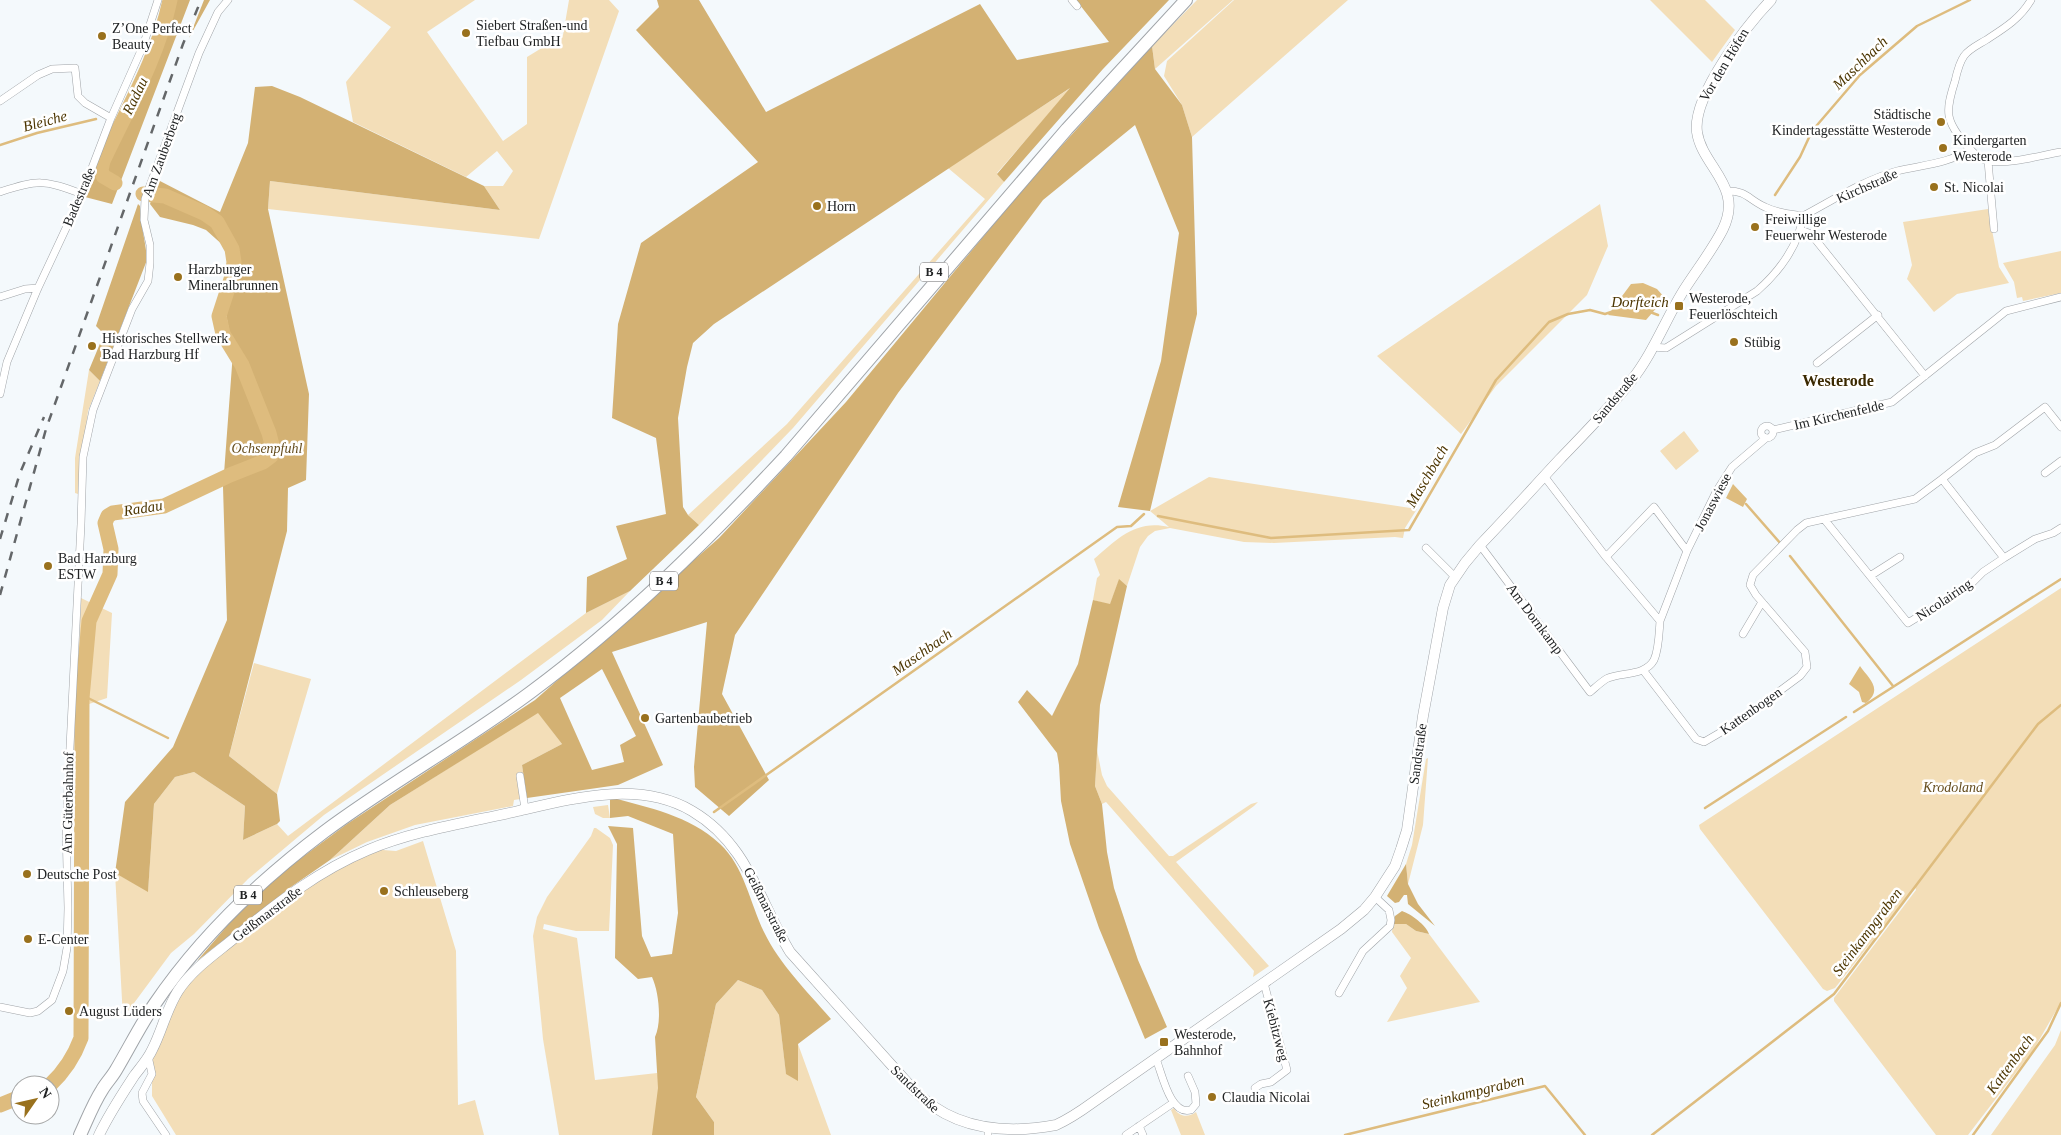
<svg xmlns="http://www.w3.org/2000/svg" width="2061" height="1135" font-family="Georgia,serif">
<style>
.green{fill:#f3deb8}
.forest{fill:#d3b173;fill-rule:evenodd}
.water{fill:#debc7e}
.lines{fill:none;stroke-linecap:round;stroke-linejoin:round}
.stream{stroke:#debc7e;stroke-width:2.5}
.river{stroke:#debc7e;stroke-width:15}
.street-casing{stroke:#a0a4a8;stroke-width:8}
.secondary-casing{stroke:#a0a4a8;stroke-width:11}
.highway-casing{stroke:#a0a4a8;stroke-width:14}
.street{stroke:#fff;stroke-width:7}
.secondary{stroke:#fff;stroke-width:10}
.highway{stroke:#fff;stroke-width:12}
.rail{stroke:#646769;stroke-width:2.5;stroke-dasharray:9 9;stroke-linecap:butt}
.poi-dot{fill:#99711d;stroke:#fff;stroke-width:2}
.labels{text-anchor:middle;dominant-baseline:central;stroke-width:5;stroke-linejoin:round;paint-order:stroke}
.shield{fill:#fff;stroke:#646566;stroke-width:1}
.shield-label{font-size:12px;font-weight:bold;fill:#212324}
.poi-label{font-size:14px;fill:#212324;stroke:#fff;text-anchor:start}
.street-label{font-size:14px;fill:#212324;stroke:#fff}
.park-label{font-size:14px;font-style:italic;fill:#654d1e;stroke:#fff}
.water-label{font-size:15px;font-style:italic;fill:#4c3500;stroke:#fff}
.quarter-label{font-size:16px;font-weight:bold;fill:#3b2901;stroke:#fff}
</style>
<rect width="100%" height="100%" fill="#f4f9fc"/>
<!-- green -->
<path class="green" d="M353,0H475L427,32L503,141L527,124V57L563,35L569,0H609L619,11L539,239L268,209L270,181L500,210L484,186H503L513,171L497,151L466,177L353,122L346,82L391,27Z
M1197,0H1233L1155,69L1152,46Z
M1234,0H1348L1192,137L1182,105L1164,76L1167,61Z
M1650,0H1705L1735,30L1712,62Z
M1072,87L997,173L1004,182L793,428L699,525L688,515L787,424L985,199L948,168Z
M1600,204L1608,246L1587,295L1496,386L1461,434L1377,356Z
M1988,209L1999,267L2009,283L1957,294L1934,312L1907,279L1912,265L1903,222Z
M2061,251V293L2023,301L2022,297L2017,298L2014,282L2003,263Z
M89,370L100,381L88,411L78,494L75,493V458Z
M1684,431L1699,451L1676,470L1660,451Z
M1209,477L1417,509L1405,528L1403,538L1395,537L1274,543L1244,542L1170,528L1155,531L1148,536L1140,547L1127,586L1119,580L1110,605L1093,600L1097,578L1100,575L1094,559C1117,539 1136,519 1169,527L1150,511Z
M2061,588V1002L2034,1049L1968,1135H1936L1834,1001V998L1916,890L1915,887L1835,988L1827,991L1823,989L1700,829L1699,825Z
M630,591L602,620L521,680L324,815L248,879L194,934L171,953L123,1018L115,873L148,891L154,804L175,777L194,772L245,806L243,840L277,824L288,836L586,613Z
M81,598L112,613L107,698L77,708Z
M254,663L311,679L277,794L229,756Z
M538,712L562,744L522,765L527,798L514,800L513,806L415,825L367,842L330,860L390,805Z
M1097,750L1102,775L1107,786L1169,856H1173L1251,804L1258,802L1254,806L1176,862L1269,966L1253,977L1254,971L1106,802L1102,804L1095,786Z
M1428,758L1423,825L1408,884L1406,864L1412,845L1426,759Z
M608,805L610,818H603L595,814L593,807Z
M594,828H596L610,838L613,845L609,931H576L544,924L543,929L577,938L595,1080L657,1073L682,1135H559L543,1039L533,936L537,917L547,897L591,836Z
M423,841L456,951L458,1105L475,1100L484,1135H176L152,1096V1050L179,990L260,917L369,849L396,851Z
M1393,924H1406L1416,931L1429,934L1480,1002L1387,1022L1407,988L1400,976L1411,958L1392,932Z
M738,980L762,990L779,1015L786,1073L798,1080V1044L831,1135H714V1122L696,1097L716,1004Z
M2061,1030V1135H1991L2055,1045Z
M1174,1108C1179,1117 1188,1118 1196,1112L1205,1135H1181L1171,1110Z"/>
<!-- forest -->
<path class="forest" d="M167,0H190L112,204L85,197L149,57Z
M204,0H210L189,38Z
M657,0H699L766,112L980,4L1017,60L1109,42L1076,0H1169L1103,69L1004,182L997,174L1070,88L714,324L693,343L687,367L678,418L683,507L688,515L699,525L630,591L586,613L587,577L627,559L616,526L666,514L656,438L612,418L618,324L641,243L758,162L636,30L659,7Z
M1152,46L1155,69L1182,105L1192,137L1197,314L1150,511L1118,507L1161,361L1179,233L1135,125L1043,200L898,393L735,635L722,694L769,780L729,816L695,787L694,767L707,622L612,652L663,765L618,785L527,798L522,765L562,744L538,713L390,805L330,860L291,887L197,961L233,919L285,870L347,824L535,700L719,538L846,402L1027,184ZM602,669L636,736L620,745L624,762L592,770L560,698Z
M272,86L300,97L484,186L500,210L270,181L268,209L309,394L306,480L288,488L287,531L229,756L277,794L280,821L277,824L243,840L245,806L194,772L175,777L154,804L148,892L115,873L125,802L173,747L227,620L223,487L233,352L222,292L228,257L225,247L206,230L193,225L160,217L150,204L158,180L220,212L248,143L255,87Z
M138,204L140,206C140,224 146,242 147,260L100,381L89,370L104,334L96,326Z
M1119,579L1127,586L1100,705L1095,786L1102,804L1107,852L1114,888L1138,960L1167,1027L1145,1039L1099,928L1070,844L1061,801L1059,765L1057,753L1018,702L1027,690L1052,716L1078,664L1093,600L1110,604Z
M610,797C649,808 689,815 720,844C744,866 750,903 764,932C780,965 807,991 831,1019L798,1044V1081L786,1074L779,1015L762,990L738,980L716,1004L696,1097L714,1122V1135H652L658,1088L655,1037C662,1022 659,992 652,977L638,979L615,958L617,844L608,826L633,828L642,936L651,957L672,954L678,913L673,834L628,816L610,818Z
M1406,864L1408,884L1418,904L1435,926L1408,904L1407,895H1404L1399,902L1395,903L1387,896Z
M1402,911C1411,914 1426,925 1429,934L1416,931L1406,924H1393L1395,916Z"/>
<!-- water -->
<path class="water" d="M1643,283L1657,289L1665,298L1646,320L1608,315L1631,284Z
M1733,484L1747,499L1743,507L1726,498Z
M1860,666C1868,678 1884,689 1866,703L1862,702L1859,692L1849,684Z"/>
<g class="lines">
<!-- stream -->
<path class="stream" d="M0,145L37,133L96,119
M1775,195L1800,157L1812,131L1860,75L1917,26L1970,0
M1650,312L1658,315
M1746,504L1781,544
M1158,516L1271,538L1409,530L1496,380L1549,322L1568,314L1590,310L1605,314L1611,312
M1790,556L1893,686
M82,695L168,738
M1854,712L2061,579
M1705,808L1846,717
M714,812L1117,527L1131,526L1144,514
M1345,1135L1545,1086L1585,1135
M1652,1135L1834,994L2038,724L2061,705
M1973,1135L2048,1031L2061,1003"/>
<!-- river -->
<path class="river" d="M115,183L103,176L101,170L103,161C128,108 158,57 170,0
M50,1085C65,1071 74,1057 81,1038L82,698L89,621L110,574L111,549L105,523L108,516L113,513L164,506L230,475L263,462L271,456L272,445L269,433L242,365L223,334L219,316L232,276L234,262L232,249L217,222L204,213L165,196L143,194
M0,1105L20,1097"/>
<!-- street casing -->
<g class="street-casing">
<path id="street" d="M1072,0L1077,6
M2031,0C2020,19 2003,29 1986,40C1978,45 1969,49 1964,56C1959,63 1957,72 1955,81C1945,112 1945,121 1967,146C1974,153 1979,159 1989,161C2012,164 2038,156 2061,152
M0,101L38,75L52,69L75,68L78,96L85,103L111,118
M1988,161L1994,229
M1726,191C1746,190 1749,200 1765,207C1777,213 1790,214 1803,216
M0,192C39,179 44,180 82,194
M1803,216C1833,200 1864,180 1897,171C1921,165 1949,164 1970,149
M1801,230L1811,234L1925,376
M0,297L25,289L38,288
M1652,347L1666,348L1757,291C1779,272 1799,245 1803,216
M1817,363L1878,315
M0,394L7,362L38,288L82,194L111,118L143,46L158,0
M1761 432a6 6 0 1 1 12 0a6 6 0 1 1-12 0Z
M2061,427L2045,407L1995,445L1975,453L1942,479L2004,558L2035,539L2053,533L2061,528
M1773,430L1892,402L2006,311L2061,297
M2045,473L2061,461
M1544,476L1606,557
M1942,479L1915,499L1824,519L1908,623L1970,585L1983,572L2004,558
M1480,545L1590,692C1596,687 1602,681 1608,678C1623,672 1645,676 1654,660C1659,649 1659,633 1660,621L1606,557L1654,507L1687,551L1716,492L1732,467L1766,438
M1426,548L1455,577
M1870,576L1900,557
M1660,621L1687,551
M1743,634L1762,602
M1643,670L1696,739L1704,742L1735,724L1800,676L1807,667L1805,652L1756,595L1750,585L1753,575L1797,530L1806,523L1824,519
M520,776L525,809
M1339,993L1363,951L1390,926L1391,920L1389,910L1375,897
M0,1007L30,1013L38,1011L52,1000L63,971L67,948L68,908L66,828L81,524L83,457L93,410L132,309L148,281L150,263V245L144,220L145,199L199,53L218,12L228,0
M148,1056L152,1074L142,1093L143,1101L166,1135
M1156,1059C1162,1073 1170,1116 1191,1110L1196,1104L1195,1092L1188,1076
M1255,1088L1261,1084L1271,1082L1287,1070L1264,983
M1139,1126L1143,1135
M988,1135V1133
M1126,1135L1173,1103"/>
</g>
<!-- secondary casing -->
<g class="secondary-casing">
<path id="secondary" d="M99,1135C109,1114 121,1096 134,1076C140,1068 148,1059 152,1050C162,1031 166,1010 178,991C193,968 217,953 238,935C277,903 320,870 368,850C412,831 470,822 518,811C574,798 639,780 692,811C748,844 759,901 790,952L913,1089C951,1129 1002,1135 1056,1125C1069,1119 1081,1111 1092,1103L1341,929L1364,910L1375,897L1395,866L1401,849L1407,830L1423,716L1443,608L1450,585L1465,563L1480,545C1507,517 1533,488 1560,459C1584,434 1609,409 1631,381C1652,355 1665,321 1682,293C1695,272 1712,251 1723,229C1744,186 1702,167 1697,132C1692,96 1747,25 1771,0"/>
</g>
<!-- highway casing -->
<g class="highway-casing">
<path id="highway" d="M80,1135C87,1120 93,1104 102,1090C106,1083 112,1077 116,1070C129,1048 140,1026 154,1005C200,937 259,881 324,832C391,782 464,742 531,692C624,623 707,541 786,456L1067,129L1186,0"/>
</g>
<!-- street -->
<use href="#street" class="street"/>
<!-- secondary -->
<use href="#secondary" class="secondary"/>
<!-- highway -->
<use href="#highway" class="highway"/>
<!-- rail -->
<path class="rail" d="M0,539L20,473L44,417
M0,595L46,429L183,44L201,0"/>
</g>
<!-- markers -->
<g class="poi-dot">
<circle cx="466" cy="33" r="5"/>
<circle cx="102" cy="36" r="5"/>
<circle cx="1941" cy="122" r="5"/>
<circle cx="1943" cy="148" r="5"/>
<circle cx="1934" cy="187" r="5"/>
<circle cx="817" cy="206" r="5"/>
<circle cx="1755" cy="227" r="5"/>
<circle cx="178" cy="277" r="5"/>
<rect x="1674" y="301" width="10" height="10" rx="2.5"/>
<circle cx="1734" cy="342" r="5"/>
<circle cx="92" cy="346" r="5"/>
<circle cx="48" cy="566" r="5"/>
<circle cx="645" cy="718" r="5"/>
<circle cx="27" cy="874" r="5"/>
<circle cx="384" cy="891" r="5"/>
<circle cx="28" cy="939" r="5"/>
<circle cx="69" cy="1011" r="5"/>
<rect x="1159" y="1037" width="10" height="10" rx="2.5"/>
<circle cx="1212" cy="1097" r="5"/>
</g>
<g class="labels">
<!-- shield labels -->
<g class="shield">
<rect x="920" y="262.5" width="28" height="19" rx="4"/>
<rect x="650" y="571.5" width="28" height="19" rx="4"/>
<rect x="234" y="885.5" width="28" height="19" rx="4"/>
</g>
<g class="shield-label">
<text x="934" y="272">B 4</text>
<text x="664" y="581">B 4</text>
<text x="248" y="895">B 4</text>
</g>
<!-- poi labels -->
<g class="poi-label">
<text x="476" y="25">Siebert Straßen-und<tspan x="476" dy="16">Tiefbau GmbH</tspan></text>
<text x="112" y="28">Z’One Perfect<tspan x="112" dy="16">Beauty</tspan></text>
<text x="1931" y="114" text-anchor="end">Städtische<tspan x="1931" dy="16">Kindertagesstätte Westerode</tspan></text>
<text x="1953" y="140">Kindergarten<tspan x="1953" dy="16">Westerode</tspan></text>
<text x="1944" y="187">St. Nicolai</text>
<text x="827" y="206">Horn</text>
<text x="1765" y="219">Freiwillige<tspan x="1765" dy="16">Feuerwehr Westerode</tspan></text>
<text x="188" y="269">Harzburger<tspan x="188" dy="16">Mineralbrunnen</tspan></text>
<text x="1689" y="298">Westerode,<tspan x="1689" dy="16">Feuerlöschteich</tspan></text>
<text x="102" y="338">Historisches Stellwerk<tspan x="102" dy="16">Bad Harzburg Hf</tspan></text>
<text x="1744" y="342">Stübig</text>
<text x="58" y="558">Bad Harzburg<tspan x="58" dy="16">ESTW</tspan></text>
<text x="655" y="718">Gartenbaubetrieb</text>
<text x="37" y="874">Deutsche Post</text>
<text x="394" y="891">Schleuseberg</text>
<text x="38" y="939">E-Center</text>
<text x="79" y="1011">August Lüders</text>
<text x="1174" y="1034">Westerode,<tspan x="1174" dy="16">Bahnhof</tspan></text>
<text x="1222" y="1097">Claudia Nicolai</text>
</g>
<!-- street labels -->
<g class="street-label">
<text transform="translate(1724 65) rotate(-59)">Vor den Höfen</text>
<text transform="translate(162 155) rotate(-70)">Am Zauberberg</text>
<text transform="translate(1867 186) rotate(-24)">Kirchstraße</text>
<text transform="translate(79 197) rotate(-67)">Badestraße</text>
<text transform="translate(1615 398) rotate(-50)">Sandstraße</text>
<text transform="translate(1839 415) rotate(-13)">Im Kirchenfelde</text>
<text transform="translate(1713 502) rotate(-62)">Jonaswiese</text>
<text transform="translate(1944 600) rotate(-34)">Nicolairing</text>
<text transform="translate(1535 619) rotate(53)">Am Dornkamp</text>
<text transform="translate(1751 711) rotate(-35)">Kattenbogen</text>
<text transform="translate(1418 754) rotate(-82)">Sandstraße</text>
<text transform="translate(68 803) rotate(-89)">Am Güterbahnhof</text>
<text transform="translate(766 905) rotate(63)">Geißmarstraße</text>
<text transform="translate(267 914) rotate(-37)">Geißmarstraße</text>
<text transform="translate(1276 1030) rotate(75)">Kiebitzweg</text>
<text transform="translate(915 1089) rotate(44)">Sandstraße</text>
</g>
<!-- park labels -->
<g class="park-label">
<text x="267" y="448">Ochsenpfuhl</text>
<text x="1953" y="787">Krodoland</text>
</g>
<!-- water labels -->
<g class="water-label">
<text transform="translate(1860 63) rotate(-44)">Maschbach</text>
<text transform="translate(135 96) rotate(-64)">Radau</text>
<text transform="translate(45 121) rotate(-15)">Bleiche</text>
<text x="1640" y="302">Dorfteich</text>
<text transform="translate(1427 476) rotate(-60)">Maschbach</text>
<text transform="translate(143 508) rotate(-9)">Radau</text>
<text transform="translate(922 652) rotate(-35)">Maschbach</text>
<text transform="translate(1867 932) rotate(-53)">Steinkampgraben</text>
<text transform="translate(2010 1064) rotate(-54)">Kattenbach</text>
<text transform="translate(1473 1092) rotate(-14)">Steinkampgraben</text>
</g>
<!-- quarter labels -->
<g class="quarter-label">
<text x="1838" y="380">Westerode</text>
</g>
</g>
<!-- north arrow -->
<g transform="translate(35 1100) rotate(56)"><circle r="24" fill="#ffffff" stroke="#a6a7a7"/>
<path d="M0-4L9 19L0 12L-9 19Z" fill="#99711d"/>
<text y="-8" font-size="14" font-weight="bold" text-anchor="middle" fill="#212324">N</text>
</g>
</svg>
